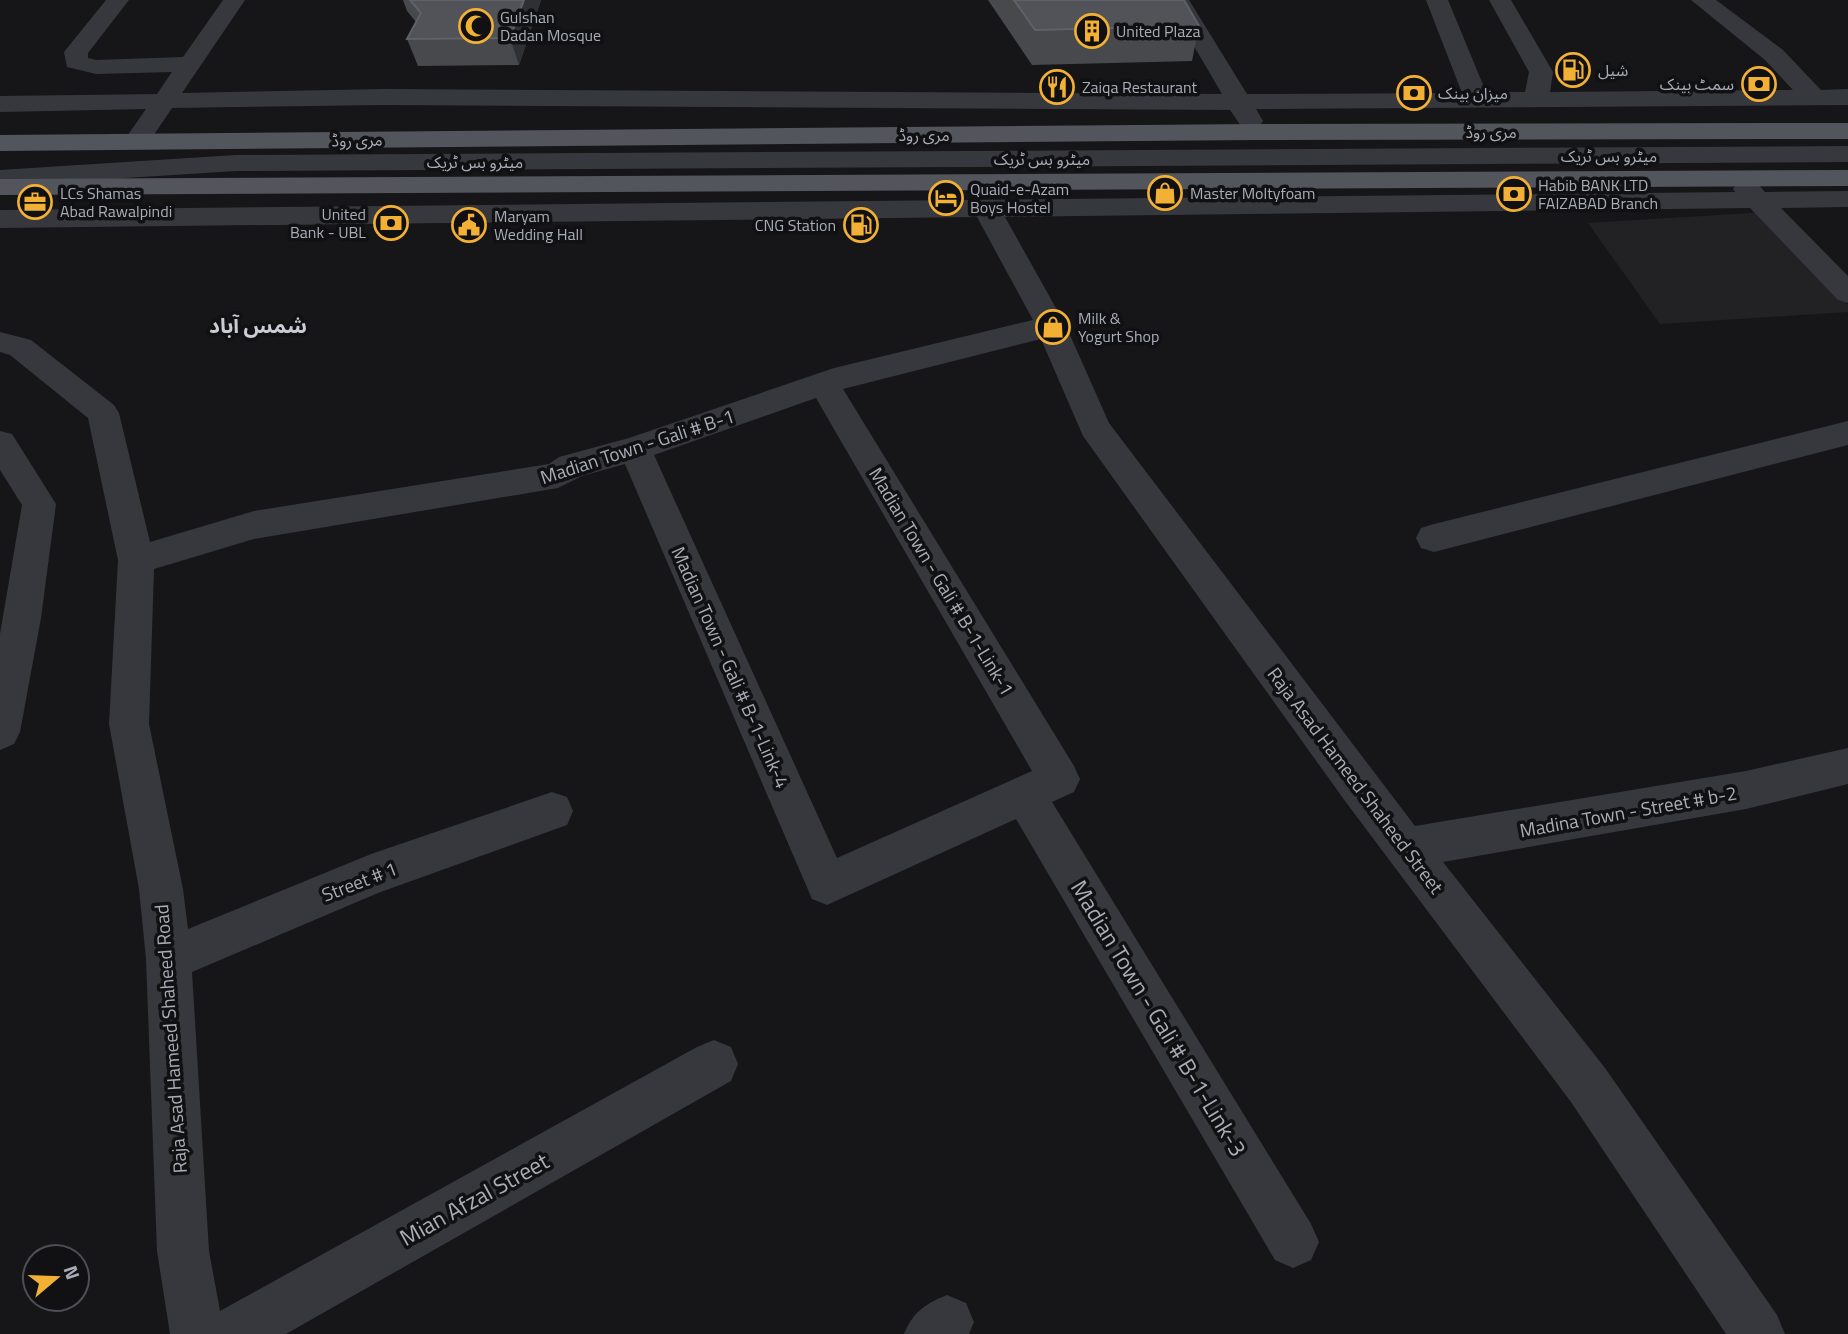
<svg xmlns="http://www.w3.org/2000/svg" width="1848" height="1334" font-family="'Titillium Web','Noto Sans Arabic',sans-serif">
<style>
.built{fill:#222225}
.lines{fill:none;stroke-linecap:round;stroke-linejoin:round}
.minor{fill:#37383d;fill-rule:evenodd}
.major{fill:#53555c;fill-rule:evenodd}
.wall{fill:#47494d}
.shaded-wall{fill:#2f3033}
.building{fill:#525359;stroke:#5f6168;stroke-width:2}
.labels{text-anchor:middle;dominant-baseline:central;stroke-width:7;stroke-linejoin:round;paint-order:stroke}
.far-poi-label{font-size:16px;fill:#a8adb8;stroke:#111113;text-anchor:start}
.far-street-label{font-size:16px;fill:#a8adb8;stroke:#111113}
.street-label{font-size:19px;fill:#a8adb8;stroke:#111113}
.far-district-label{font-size:21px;font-weight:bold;fill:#c9ccd4;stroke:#111113}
.near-street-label{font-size:23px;fill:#a8adb8;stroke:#111113}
</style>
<rect width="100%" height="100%" fill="#161618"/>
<!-- built -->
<path class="built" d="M1767,212L1848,305V312L1660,324L1588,223Z"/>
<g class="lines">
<!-- minor -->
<path class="minor" d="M106,0H129L88,53V58L96,60L183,57L223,0H245L182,93L383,89L1222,94L1167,0H1189L1247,94L1462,93L1426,0H1448L1486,92H1525L1529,72L1489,0H1511L1553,72L1550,92L1793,90L1765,60L1691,0H1716L1783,50L1821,90L1848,89V105L1256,109L1263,121L1259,126H1241L1230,110L383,105L172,108L145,148H127L123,142L146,109L0,112V96L157,94L172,72L96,74L67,67L64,52Z
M1848,146V162L236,171L0,186V170L236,155Z
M1747,181L1757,183L1765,192L1848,191V207L1781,208L1848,276V303L1838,300L1750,208L1005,217L1066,326L1109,423L1415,826L1746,771L1848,748V784L1746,809L1443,862L1605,1068L1777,1315L1785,1334H1726L1571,1102L1345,801L1083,436L1041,339L843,389L1074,766L1080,779L1074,792L1052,802L1311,1224L1319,1242L1311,1260L1293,1268L1275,1260L1016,819L827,905L812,899L625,464L582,476L558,488L254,539L154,569L149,724L183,889L188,929L371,854L552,792L567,797L573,811L567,825L378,893L192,972L209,1251L220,1311L697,1047L714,1040L731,1047L738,1064L731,1081L286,1334H170L157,1251L146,959L139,889L109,724L118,560L88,418L10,355L0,352V332L31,340L114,405L119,413L150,542L254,511L549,464L559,457L629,438L834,368L1033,320L977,217L0,228V210L1735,192L1733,189L1737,183ZM816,398L1032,771L837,858L654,455Z
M1848,421V445L1434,552L1421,548L1416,538L1421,528L1434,524Z
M0,431L12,434L56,504L41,618L20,732L14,744L0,750V634L22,505L0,470Z
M947,1295L966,1303L974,1322L969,1334H904C913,1312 925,1304 947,1295Z"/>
<!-- major -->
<path class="major" d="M1848,123V139L1256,140L0,151V135L1256,124Z
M1848,170V186L0,195V179Z"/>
</g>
<!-- wall -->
<path class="wall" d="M403,0H541L519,65L418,66L407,39L416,22L407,11Z
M988,0H1184L1199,26L1192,61L1032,65Z"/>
<!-- shaded-wall -->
<path class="shaded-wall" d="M524,0H541L519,65L510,38Z"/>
<!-- building -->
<path class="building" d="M410,0H524L510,38L407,39L421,13Z
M1014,0H1184L1199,26L1035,30Z"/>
<!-- icons -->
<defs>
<g id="mosque-ring" transform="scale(1.75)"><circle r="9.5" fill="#111113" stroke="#f2b134" stroke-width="1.5"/><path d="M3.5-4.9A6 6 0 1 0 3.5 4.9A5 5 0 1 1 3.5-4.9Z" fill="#f2b134"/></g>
<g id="building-ring" transform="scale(1.75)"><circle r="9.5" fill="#111113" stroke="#f2b134" stroke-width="1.5"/><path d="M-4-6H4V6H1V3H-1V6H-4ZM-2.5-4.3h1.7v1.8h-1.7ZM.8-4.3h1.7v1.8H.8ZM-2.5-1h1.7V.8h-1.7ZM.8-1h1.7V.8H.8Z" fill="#f2b134"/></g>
<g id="fuel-ring" transform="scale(1.75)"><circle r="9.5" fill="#111113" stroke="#f2b134" stroke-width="1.5"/><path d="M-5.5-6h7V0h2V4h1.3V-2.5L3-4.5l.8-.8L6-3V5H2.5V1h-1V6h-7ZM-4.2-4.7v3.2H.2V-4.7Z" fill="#f2b134"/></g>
<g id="bank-ring" transform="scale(1.75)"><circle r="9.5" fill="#111113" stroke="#f2b134" stroke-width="1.5"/><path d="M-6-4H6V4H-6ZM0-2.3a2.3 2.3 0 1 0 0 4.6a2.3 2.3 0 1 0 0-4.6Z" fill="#f2b134"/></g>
<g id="restaurant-ring" transform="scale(1.75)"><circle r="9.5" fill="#111113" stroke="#f2b134" stroke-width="1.5"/><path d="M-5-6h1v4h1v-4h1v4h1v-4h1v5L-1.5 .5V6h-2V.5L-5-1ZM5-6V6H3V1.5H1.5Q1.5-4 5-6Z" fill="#f2b134"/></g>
<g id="shop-ring" transform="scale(1.75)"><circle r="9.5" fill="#111113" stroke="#f2b134" stroke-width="1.5"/><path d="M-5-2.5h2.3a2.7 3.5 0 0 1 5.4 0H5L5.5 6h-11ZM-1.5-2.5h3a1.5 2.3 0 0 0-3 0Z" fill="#f2b134"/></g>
<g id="hotel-ring" transform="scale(1.75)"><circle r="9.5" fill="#111113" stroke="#f2b134" stroke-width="1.5"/><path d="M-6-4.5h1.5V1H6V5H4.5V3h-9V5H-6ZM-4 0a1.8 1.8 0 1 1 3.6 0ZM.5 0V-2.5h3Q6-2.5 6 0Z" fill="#f2b134"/></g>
<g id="office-ring" transform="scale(1.75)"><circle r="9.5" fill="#111113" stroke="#f2b134" stroke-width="1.5"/><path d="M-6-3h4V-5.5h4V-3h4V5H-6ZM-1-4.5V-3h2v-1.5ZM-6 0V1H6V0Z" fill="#f2b134"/></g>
<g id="civic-ring" transform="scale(1.75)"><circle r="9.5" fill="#111113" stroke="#f2b134" stroke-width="1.5"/><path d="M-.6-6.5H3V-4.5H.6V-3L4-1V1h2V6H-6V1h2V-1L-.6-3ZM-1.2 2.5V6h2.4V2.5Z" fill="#f2b134"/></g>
</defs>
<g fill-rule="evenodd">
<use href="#mosque-ring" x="476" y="26"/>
<use href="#building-ring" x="1092" y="31"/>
<use href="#fuel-ring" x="1573" y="70"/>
<use href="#bank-ring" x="1759" y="84"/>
<use href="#restaurant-ring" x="1057" y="87"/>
<use href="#bank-ring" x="1414" y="93"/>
<use href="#shop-ring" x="1165" y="193"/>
<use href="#bank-ring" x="1514" y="194"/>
<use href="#hotel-ring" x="946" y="198"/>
<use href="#office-ring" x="35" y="202"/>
<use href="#bank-ring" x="391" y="223"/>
<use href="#civic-ring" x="469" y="225"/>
<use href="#fuel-ring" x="861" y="225"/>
<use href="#shop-ring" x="1053" y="327"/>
</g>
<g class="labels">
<!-- far-poi labels -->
<g class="far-poi-label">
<text x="500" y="17">Gulshan<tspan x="500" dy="18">Dadan Mosque</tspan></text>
<text x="1116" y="31">United Plaza</text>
<text x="1598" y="70">شیل</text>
<text x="1734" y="84" text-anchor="end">سمٹ بینک</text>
<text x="1082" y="87">Zaiqa Restaurant</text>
<text x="1438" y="93">میزان بینک</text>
<text x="1538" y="185">Habib BANK LTD<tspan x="1538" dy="18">FAIZABAD Branch</tspan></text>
<text x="970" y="189">Quaid-e-Azam<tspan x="970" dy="18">Boys Hostel</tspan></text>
<text x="60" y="193">LCs Shamas<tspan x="60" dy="18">Abad Rawalpindi</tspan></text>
<text x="1190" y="193">Master Moltyfoam</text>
<text x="366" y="214" text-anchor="end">United<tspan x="366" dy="18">Bank - UBL</tspan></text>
<text x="494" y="216">Maryam<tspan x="494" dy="18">Wedding Hall</tspan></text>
<text x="836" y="225" text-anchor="end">CNG Station</text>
<text x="1078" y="318">Milk &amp;<tspan x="1078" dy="18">Yogurt Shop</tspan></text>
</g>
<!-- far-street labels -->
<g class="far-street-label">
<text x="1491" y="132">مری روڈ</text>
<text x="924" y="135">مری روڈ</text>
<text transform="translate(357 140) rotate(-1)">مری روڈ</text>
<text x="1609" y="156">میٹرو بس ٹریک</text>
<text x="1042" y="159">میٹرو بس ٹریک</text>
<text x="475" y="162">میٹرو بس ٹریک</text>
</g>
<!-- street labels -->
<g class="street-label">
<text transform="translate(637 446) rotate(-18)">Madian Town - Gali # B-1</text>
<text transform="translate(942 581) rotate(59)">Madian Town - Gali # B-1-Link-1</text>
<text transform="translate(731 667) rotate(66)">Madian Town - Gali # B-1-Link-4</text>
<text transform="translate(1356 780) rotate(53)">Raja Asad Hameed Shaheed Street</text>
<text transform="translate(1628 811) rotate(-10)">Madina Town - Street # b-2</text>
<text transform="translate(359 881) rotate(-21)">Street # 1</text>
<text transform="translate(170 1039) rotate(-94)">Raja Asad Hameed Shaheed Road</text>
</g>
<!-- far-district labels -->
<g class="far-district-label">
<text x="258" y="325">شمس آباد</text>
</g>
<!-- near-street labels -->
<g class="near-street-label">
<text transform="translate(1159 1018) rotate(59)">Madian Town - Gali # B-1-Link-3</text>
<text transform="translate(474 1199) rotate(-29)">Mian Afzal Street</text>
</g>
</g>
<!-- north arrow -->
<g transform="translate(56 1278) rotate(71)"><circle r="33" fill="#111113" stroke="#4d4f55" stroke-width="2"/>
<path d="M0-5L12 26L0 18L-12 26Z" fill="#f2b134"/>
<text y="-10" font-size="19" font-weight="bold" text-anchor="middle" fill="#a8adb8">N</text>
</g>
</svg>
